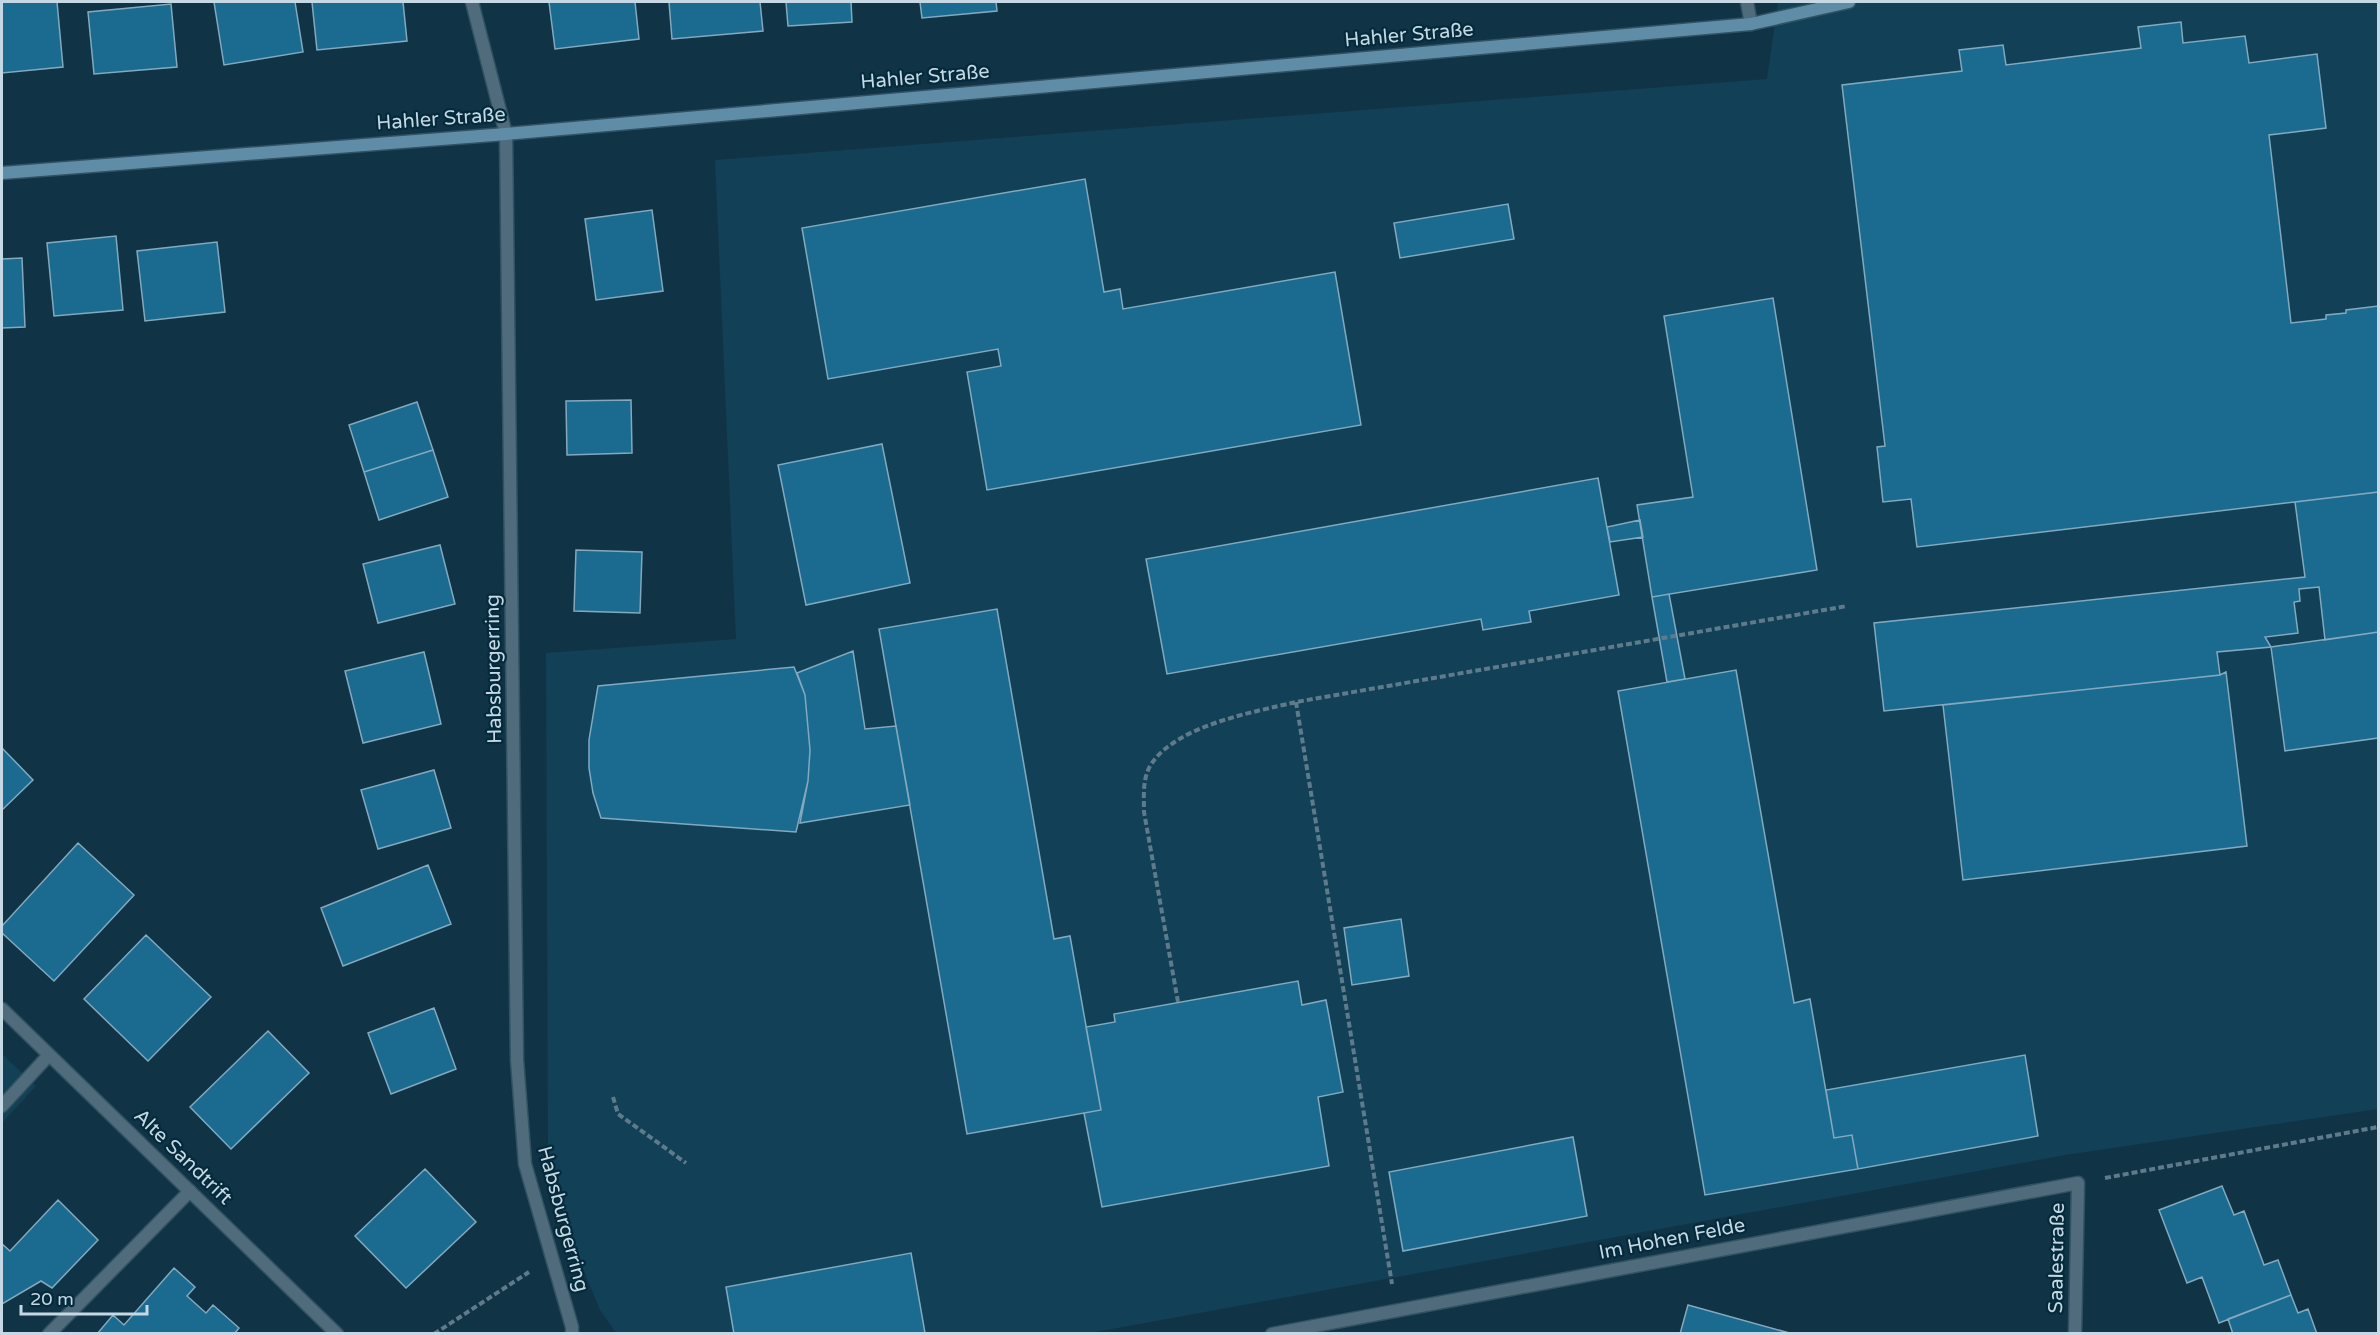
<svg xmlns="http://www.w3.org/2000/svg" width="2380" height="1335" font-family="'Varela Round',sans-serif">
<style>
.built{fill:#124056}
.building{fill:#1b6a8f;stroke:#83a9bf;stroke-width:1.5}
.lines{fill:none;stroke-linecap:round;stroke-linejoin:round}
.lane-casing{stroke:#315262;stroke-width:15}
.street-casing{stroke:#315262;stroke-width:15}
.secondary-casing{stroke:#315262;stroke-width:15}
.path{stroke:#5f7b8b;stroke-width:4;stroke-dasharray:6 3;stroke-linecap:butt}
.lane{stroke:#506c7c;stroke-width:12}
.street{stroke:#506c7c;stroke-width:12}
.secondary{stroke:#5f8da7;stroke-width:12}
.labels{text-anchor:middle;dominant-baseline:central;stroke-width:4.5;stroke-linejoin:round;paint-order:stroke}
.street-label{font-size:20px;fill:#c5d8e4;stroke:#042a3c}
</style>
<rect width="100%" height="100%" fill="#103446"/>
<!-- built -->
<path class="built" d="M1778,2H2378V1109L2065,1155L1090,1333H616L600,1310L570,1237L548,1156L546,653L736,639L715,160L1767,79Z
M2,1054L36,1086L2,1123Z"/>
<!-- building -->
<path class="building" d="M2,2H57L63,67L2,73Z
M214,2H295L303,52L224,65Z
M312,2H403L407,41L317,50Z
M549,2H635L639,39L555,49Z
M669,2H760L763,31L672,39Z
M786,2H851L852,22L788,26Z
M920,2H996L997,11L922,18Z
M171,4L177,67L94,74L88,12Z
M2181,22L2183,43L2245,36L2249,63L2317,54L2326,128L2269,135L2291,323L2326,319V315L2346,313V310L2378,306V492L1917,547L1911,499L1883,502L1877,447L1885,446L1842,85L1962,71L1959,50L2003,45L2006,65L2141,48L2138,27Z
M1085,179L1104,292L1120,289L1123,309L1335,272L1361,425L987,490L967,372L1001,366L998,349L828,379L802,228Z
M1508,204L1514,239L1400,258L1394,223Z
M652,210L663,291L596,300L585,219Z
M116,236L123,310L54,316L47,243Z
M217,242L225,312L145,321L137,251Z
M22,258L25,327L2,328V259Z
M1773,298L1817,570L1652,597L1637,505L1693,497L1664,316Z
M631,400L632,453L567,455L566,401Z
M417,402L433,450L364,472L349,425Z
M882,444L910,583L806,605L778,465Z
M433,450L448,497L379,520L364,472Z
M1598,478L1619,595L1529,611L1531,622L1483,630L1481,619L1167,674L1146,559Z
M2378,492V632L2325,640L2319,587L2299,589L2300,601L2294,602L2298,633L2265,637L2271,647L2217,652L2220,675L1884,711L1874,623L2305,577L2295,502Z
M1640,520L1643,537L1610,542L1607,527Z
M440,545L455,604L378,623L363,564Z
M576,550L642,552L640,613L574,611Z
M1669,594L1685,679L1667,682L1652,597Z
M997,609L1054,939L1070,936L1101,1110L967,1134L879,629Z
M2378,632V738L2285,751L2271,647Z
M853,651L865,729L896,726L910,805L800,823L808,781L810,750L805,695L797,673Z
M424,652L441,724L363,743L345,671Z
M794,667L805,695L810,750L808,781L796,832L601,818L593,793L589,768V740L598,686Z
M1736,670L1794,1003L1810,999L1834,1138L1852,1135L1858,1169L1705,1195L1618,691Z
M2226,672L2247,846L1963,880L1943,705L2220,675Z
M2,748L33,780L2,810Z
M434,770L451,828L378,849L361,790Z
M78,843L134,895L54,981L2,933V926Z
M428,865L451,924L343,966L321,908Z
M1401,919L1409,976L1352,985L1344,928Z
M146,935L211,997L148,1061L84,999Z
M1298,981L1302,1005L1326,1000L1343,1092L1318,1097L1329,1166L1102,1207L1084,1113L1101,1110L1086,1027L1115,1022L1114,1014Z
M434,1008L456,1069L391,1094L368,1033Z
M268,1031L309,1073L231,1149L190,1107Z
M2025,1055L2038,1136L1858,1169L1852,1135L1834,1138L1826,1090Z
M1573,1137L1587,1216L1403,1251L1389,1172Z
M425,1169L476,1222L406,1288L355,1236Z
M2222,1186L2234,1215L2244,1211L2264,1265L2278,1260L2291,1295L2219,1323L2202,1277L2187,1283L2159,1210Z
M58,1200L98,1240L52,1288L41,1281L2,1304V1244L10,1251Z
M911,1253L925,1333L734,1334L726,1287Z
M174,1268L195,1287L187,1296L206,1313L213,1305L239,1328L234,1334H97L113,1315L124,1325Z
M2291,1295L2298,1313L2308,1309L2317,1334H2233L2228,1319Z
M1688,1305L1793,1334H1680Z"/>
<g class="lines">
<!-- lane casing -->
<g class="lane-casing">
<path id="lane" d="M2,1106L49,1055
M49,1334L190,1191"/>
</g>
<!-- street casing -->
<g class="street-casing">
<path id="street" d="M472,2L506,134L517,1060L525,1164L572,1327V1334
M1747,2L1751,24
M2,1009L337,1334
M1272,1334L2078,1183L2075,1334"/>
</g>
<!-- secondary casing -->
<g class="secondary-casing">
<path id="secondary" d="M2,173L506,134L1751,24L1849,2"/>
</g>
<!-- path -->
<path class="path" d="M1296,702L1392,1284
M1178,1002L1144,812C1144,795 1142,777 1152,763C1178,725 1254,712 1296,702L1847,606
M613,1097L618,1114L686,1163
M2105,1178L2378,1127
M434,1334L529,1272"/>
<!-- lane -->
<use href="#lane" class="lane"/>
<!-- street -->
<use href="#street" class="street"/>
<!-- secondary -->
<use href="#secondary" class="secondary"/>
</g>
<g class="labels">
<!-- street labels -->
<g class="street-label">
<text transform="translate(1409 35) rotate(-5)">Hahler Straße</text>
<text transform="translate(925 77) rotate(-5)">Hahler Straße</text>
<text transform="translate(441 119) rotate(-4)">Hahler Straße</text>
<text transform="translate(494 669) rotate(-91)">Habsburgerring</text>
<text transform="translate(183 1157) rotate(44)">Alte Sandtrift</text>
<text transform="translate(563 1219) rotate(75)">Habsburgerring</text>
<text transform="translate(1672 1239) rotate(-11)">Im Hohen Felde</text>
<text transform="translate(2057 1258) rotate(-89)">Saalestraße</text>
</g>
</g>
<!-- border -->
<rect width="2380" height="1335" fill="none" stroke="#c5d8e4" stroke-width="6"/>
<!-- scale -->
<path d="M21 1305v9h126v-9" fill="none" stroke="#c5d8e4" stroke-width="3"/>
<text x="30" y="1305" font-size="18" fill="#c5d8e4" stroke="#042a3c" stroke-width="4.5" paint-order="stroke">20 m</text>
</svg>
